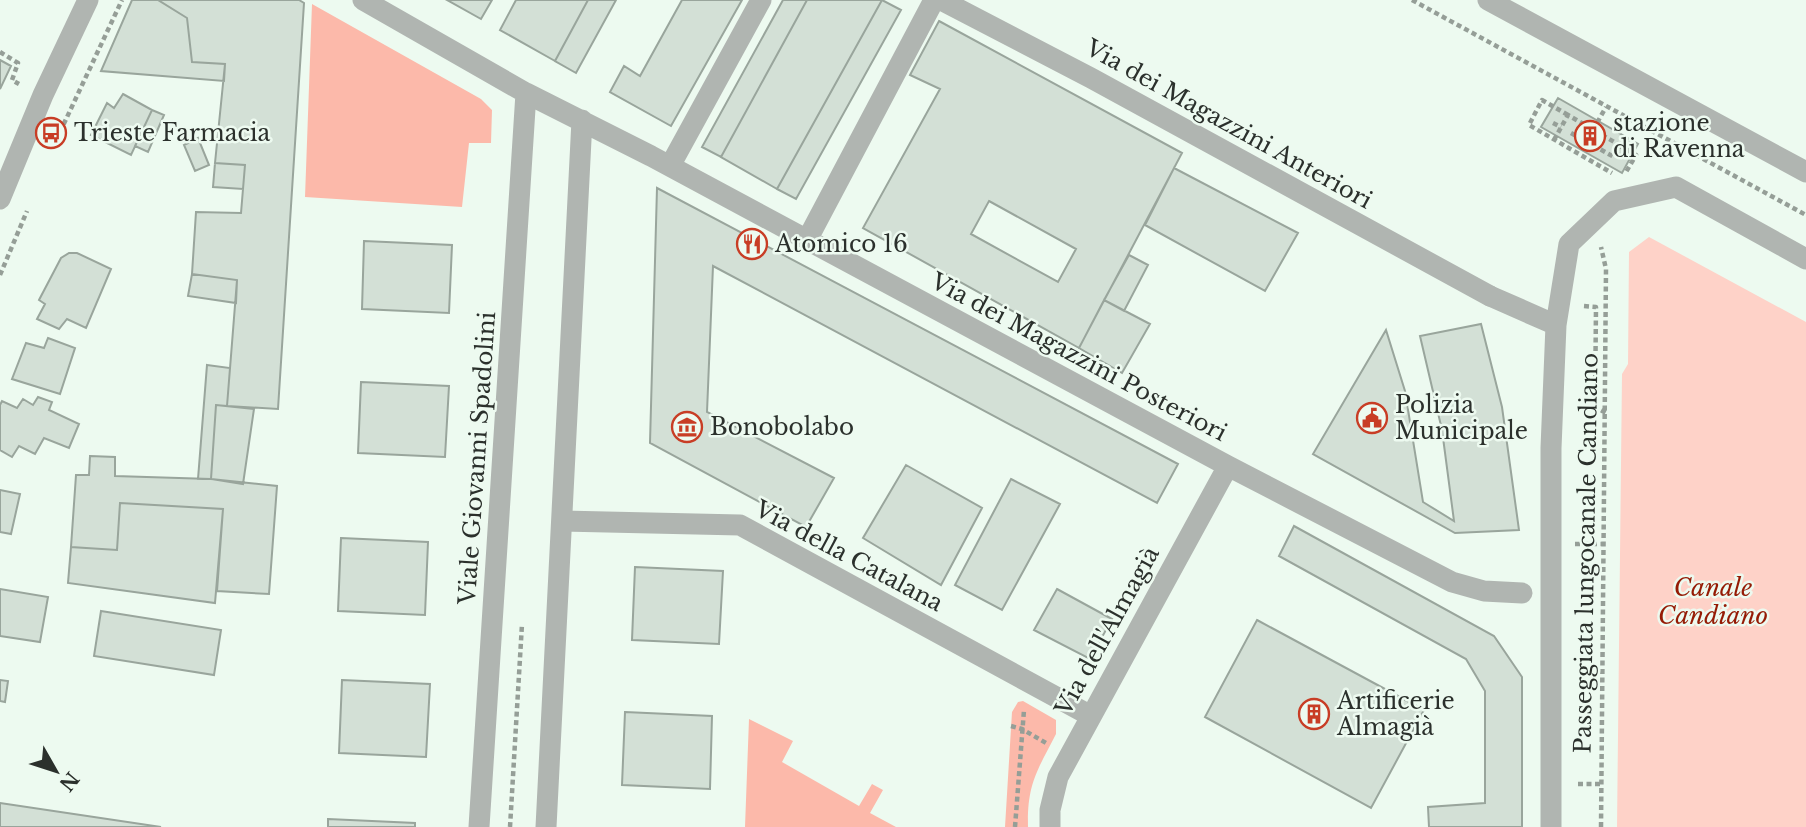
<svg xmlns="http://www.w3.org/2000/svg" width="1806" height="827" font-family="'Libre Baskerville',serif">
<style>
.green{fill:#fcb9aa}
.water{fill:#fed2c8}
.building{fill:#d3e0d6;stroke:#99a59c;stroke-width:2;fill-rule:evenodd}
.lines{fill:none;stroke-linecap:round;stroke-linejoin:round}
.path{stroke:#959e97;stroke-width:4.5;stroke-dasharray:5 3.5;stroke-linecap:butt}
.pedestrian{stroke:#b0b5b1;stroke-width:21}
.minor{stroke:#b0b5b1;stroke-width:21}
.tertiary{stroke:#b0b5b1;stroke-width:21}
.labels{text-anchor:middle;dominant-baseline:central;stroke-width:5;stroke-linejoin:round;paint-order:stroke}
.poi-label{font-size:23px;fill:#2b302c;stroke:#edfaf0;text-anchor:start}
.street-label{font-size:23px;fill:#2b302c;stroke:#edfaf0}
.water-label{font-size:24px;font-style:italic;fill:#951b05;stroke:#edfaf0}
</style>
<rect width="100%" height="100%" fill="#edfaf0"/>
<!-- green -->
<path class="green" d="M312,4L481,99L492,110L491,143H469L462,207L305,197Z
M1023,701L1056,720V734C1037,771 1027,784 1028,827H1005L1012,712L1018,702Z
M749,719L793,741L782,762L859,806L872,784L883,790L870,813L896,827H745Z"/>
<!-- water -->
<path class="water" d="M1649,237L1806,322V827H1617L1622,374L1628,364L1629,252Z"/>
<!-- building -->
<path class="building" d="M132,0H158L187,18L192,62L225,64L224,81L101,71Z
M158,0H299L304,3L278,409L227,406L237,280L192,274L196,212L241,213L245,165L215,163L225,64L192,62L187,18Z
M447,0H492L481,19Z
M516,0H588L555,61L500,30Z
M588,0H616L576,73L555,61Z
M682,0H742L671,126L610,92L624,66L640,76Z
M783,0H807L721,157L702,147Z
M807,0H882L777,189L721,157Z
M882,0L901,10L796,199L777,189Z
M939,21L1182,153L1079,348L863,228L940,89L910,75ZM989,201L1076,249L1058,282L971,234Z
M0,60L11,66L0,89Z
M123,94L152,110L131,155L91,135L107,103L114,108Z
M1558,98L1638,144L1622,173L1541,127Z
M152,110L164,115L148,152L135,146Z
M198,138L209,165L195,171L184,145Z
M215,163L245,165L243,189L213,187Z
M1174,168L1298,233L1265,291L1145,225Z
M657,188L1178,464L1157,503L713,266L707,412L834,478L806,527L650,443Z
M364,241L452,245L449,313L362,309Z
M69,253H77L111,269L86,328L67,319L59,329L37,319L45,304L39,300L61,258Z
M1129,255L1148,265L1124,311L1104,300Z
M192,274L237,280L236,303L188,296Z
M1104,300L1150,324L1122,373L1079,348Z
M1481,324L1502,407L1519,530L1455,533L1313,454L1386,330L1405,391L1423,502L1454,521L1442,430L1420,336Z
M48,338L75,348L60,394L12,379L26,343L44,348Z
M207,365L230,368L227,406L216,405L211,479H198Z
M361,382L449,386L445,457L358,453Z
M38,397L52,402L49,410L79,424L69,448L44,438L35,454L19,446L12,457L0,450V405L2,401L17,408L23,399L33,405Z
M216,405L254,409L243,484L211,479Z
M90,456L115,457V476L211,479L277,486L269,594L217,591L223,509L120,503L117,550L71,547L76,475H89Z
M906,465L982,508L941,585L863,538Z
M1011,479L1060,504L1002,610L955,585Z
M0,490L20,494L11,534L0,532Z
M120,503L223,509L215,603L68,583L71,547L117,550Z
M1294,526L1494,636L1522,677V827H1429L1428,807L1485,803V691L1466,659L1279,556Z
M341,538L428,542L425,615L338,611Z
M635,567L723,571L719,644L632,640Z
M0,589L48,597L40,642L0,636Z
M1057,589L1112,619L1090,659L1034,630Z
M101,611L221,630L214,675L94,656Z
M1257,620L1424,710L1371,808L1205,717Z
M0,680L8,681L5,702L0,701Z
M342,680L430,684L426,757L339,753Z
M625,712L712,716L710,789L622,785Z
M0,803L161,827H0Z
M328,819L415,823V827H328Z"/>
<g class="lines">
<!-- path -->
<path class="path" d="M1412,0L1806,215
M0,52L18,63L12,80L19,84
M1568,115L1542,100L1529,125L1612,173
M1553,123L1561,127
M1593,130L1606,107
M60,132L122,0
M1571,133L1614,157L1621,146L1636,155L1626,172
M1554,140L1568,115L1621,146
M0,275L27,211
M1584,306L1596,307L1595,407L1606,413
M1575,544H1603
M1011,726L1022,729L1046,743
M1578,784H1601
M510,827L522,624
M1015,827L1024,710
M1601,827L1606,269L1601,247"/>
<!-- pedestrian -->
<path class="pedestrian" d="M1490,296L1556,325
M1551,827V448L1556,325L1569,244L1614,201L1676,187L1806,259"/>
<!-- minor -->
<path class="minor" d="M363,0L526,93L651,156L1228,466L1452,582L1484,591L1522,593
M941,0L1091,78L1490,296
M670,166L761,0
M807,240L934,0
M562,521L740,525L1091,716
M479,827L526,93
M546,827L582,120
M1050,827V810L1058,777L1228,466"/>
<!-- tertiary -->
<path class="tertiary" d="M1488,0L1806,172
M0,199L43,95L88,0"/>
</g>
<!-- icons -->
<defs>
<g id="bus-ring" transform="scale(1.575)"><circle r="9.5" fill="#edfaf0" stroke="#c83d25" stroke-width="1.5"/><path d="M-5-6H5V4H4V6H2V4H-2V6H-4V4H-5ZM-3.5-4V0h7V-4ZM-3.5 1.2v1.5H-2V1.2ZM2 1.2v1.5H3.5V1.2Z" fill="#c83d25"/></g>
<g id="building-ring" transform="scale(1.575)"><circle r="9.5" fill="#edfaf0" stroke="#c83d25" stroke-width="1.5"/><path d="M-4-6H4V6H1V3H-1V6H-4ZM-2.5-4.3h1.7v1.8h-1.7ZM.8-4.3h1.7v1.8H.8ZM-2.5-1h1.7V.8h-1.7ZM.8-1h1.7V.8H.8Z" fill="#c83d25"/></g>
<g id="restaurant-ring" transform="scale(1.575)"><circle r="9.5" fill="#edfaf0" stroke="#c83d25" stroke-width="1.5"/><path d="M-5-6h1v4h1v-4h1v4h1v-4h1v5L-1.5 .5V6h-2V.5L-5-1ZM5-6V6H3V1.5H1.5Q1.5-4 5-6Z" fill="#c83d25"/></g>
<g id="civic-ring" transform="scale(1.575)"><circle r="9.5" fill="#edfaf0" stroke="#c83d25" stroke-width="1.5"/><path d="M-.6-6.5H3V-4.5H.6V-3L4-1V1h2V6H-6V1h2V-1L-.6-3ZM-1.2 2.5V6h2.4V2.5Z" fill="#c83d25"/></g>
<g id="museum-ring" transform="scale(1.575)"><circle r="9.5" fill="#edfaf0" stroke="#c83d25" stroke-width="1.5"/><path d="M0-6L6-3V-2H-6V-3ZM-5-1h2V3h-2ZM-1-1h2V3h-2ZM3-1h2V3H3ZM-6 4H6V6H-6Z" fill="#c83d25"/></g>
</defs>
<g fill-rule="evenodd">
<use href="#bus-ring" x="51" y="133"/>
<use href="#building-ring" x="1590" y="136"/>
<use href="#restaurant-ring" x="752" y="244"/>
<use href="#civic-ring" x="1372" y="418"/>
<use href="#museum-ring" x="687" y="427"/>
<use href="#building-ring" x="1314" y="714"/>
</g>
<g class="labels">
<!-- poi labels -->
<g class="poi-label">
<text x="1613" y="123">stazione<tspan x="1613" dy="26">di Ravenna</tspan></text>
<text x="74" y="133">Trieste Farmacia</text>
<text x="775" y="244">Atomico 16</text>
<text x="1395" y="405">Polizia<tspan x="1395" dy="26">Municipale</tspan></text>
<text x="710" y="427">Bonobolabo</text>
<text x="1337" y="701">Artificerie<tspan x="1337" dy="26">Almagià</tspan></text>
</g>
<!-- street labels -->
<g class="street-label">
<text transform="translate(1229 124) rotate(29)">Via dei Magazzini Anteriori</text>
<text transform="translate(1079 357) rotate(28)">Via dei Magazzini Posteriori</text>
<text transform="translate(477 458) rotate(-86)">Viale Giovanni Spadolini</text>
<text transform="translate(1586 553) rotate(-89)">Passeggiata lungocanale Candiano</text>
<text transform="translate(849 556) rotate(28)">Via della Catalana</text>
<text transform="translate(1107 631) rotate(-61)">Via dell'Almagià</text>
</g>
<!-- water labels -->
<g class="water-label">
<text x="1713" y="587">Canale<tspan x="1713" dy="28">Candiano</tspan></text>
</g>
</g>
<!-- north arrow -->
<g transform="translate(56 771) rotate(129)" stroke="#edfaf0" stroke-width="5" paint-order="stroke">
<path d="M0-5L12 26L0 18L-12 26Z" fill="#2b302c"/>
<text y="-10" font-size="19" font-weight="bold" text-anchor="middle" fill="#2b302c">N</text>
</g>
</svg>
